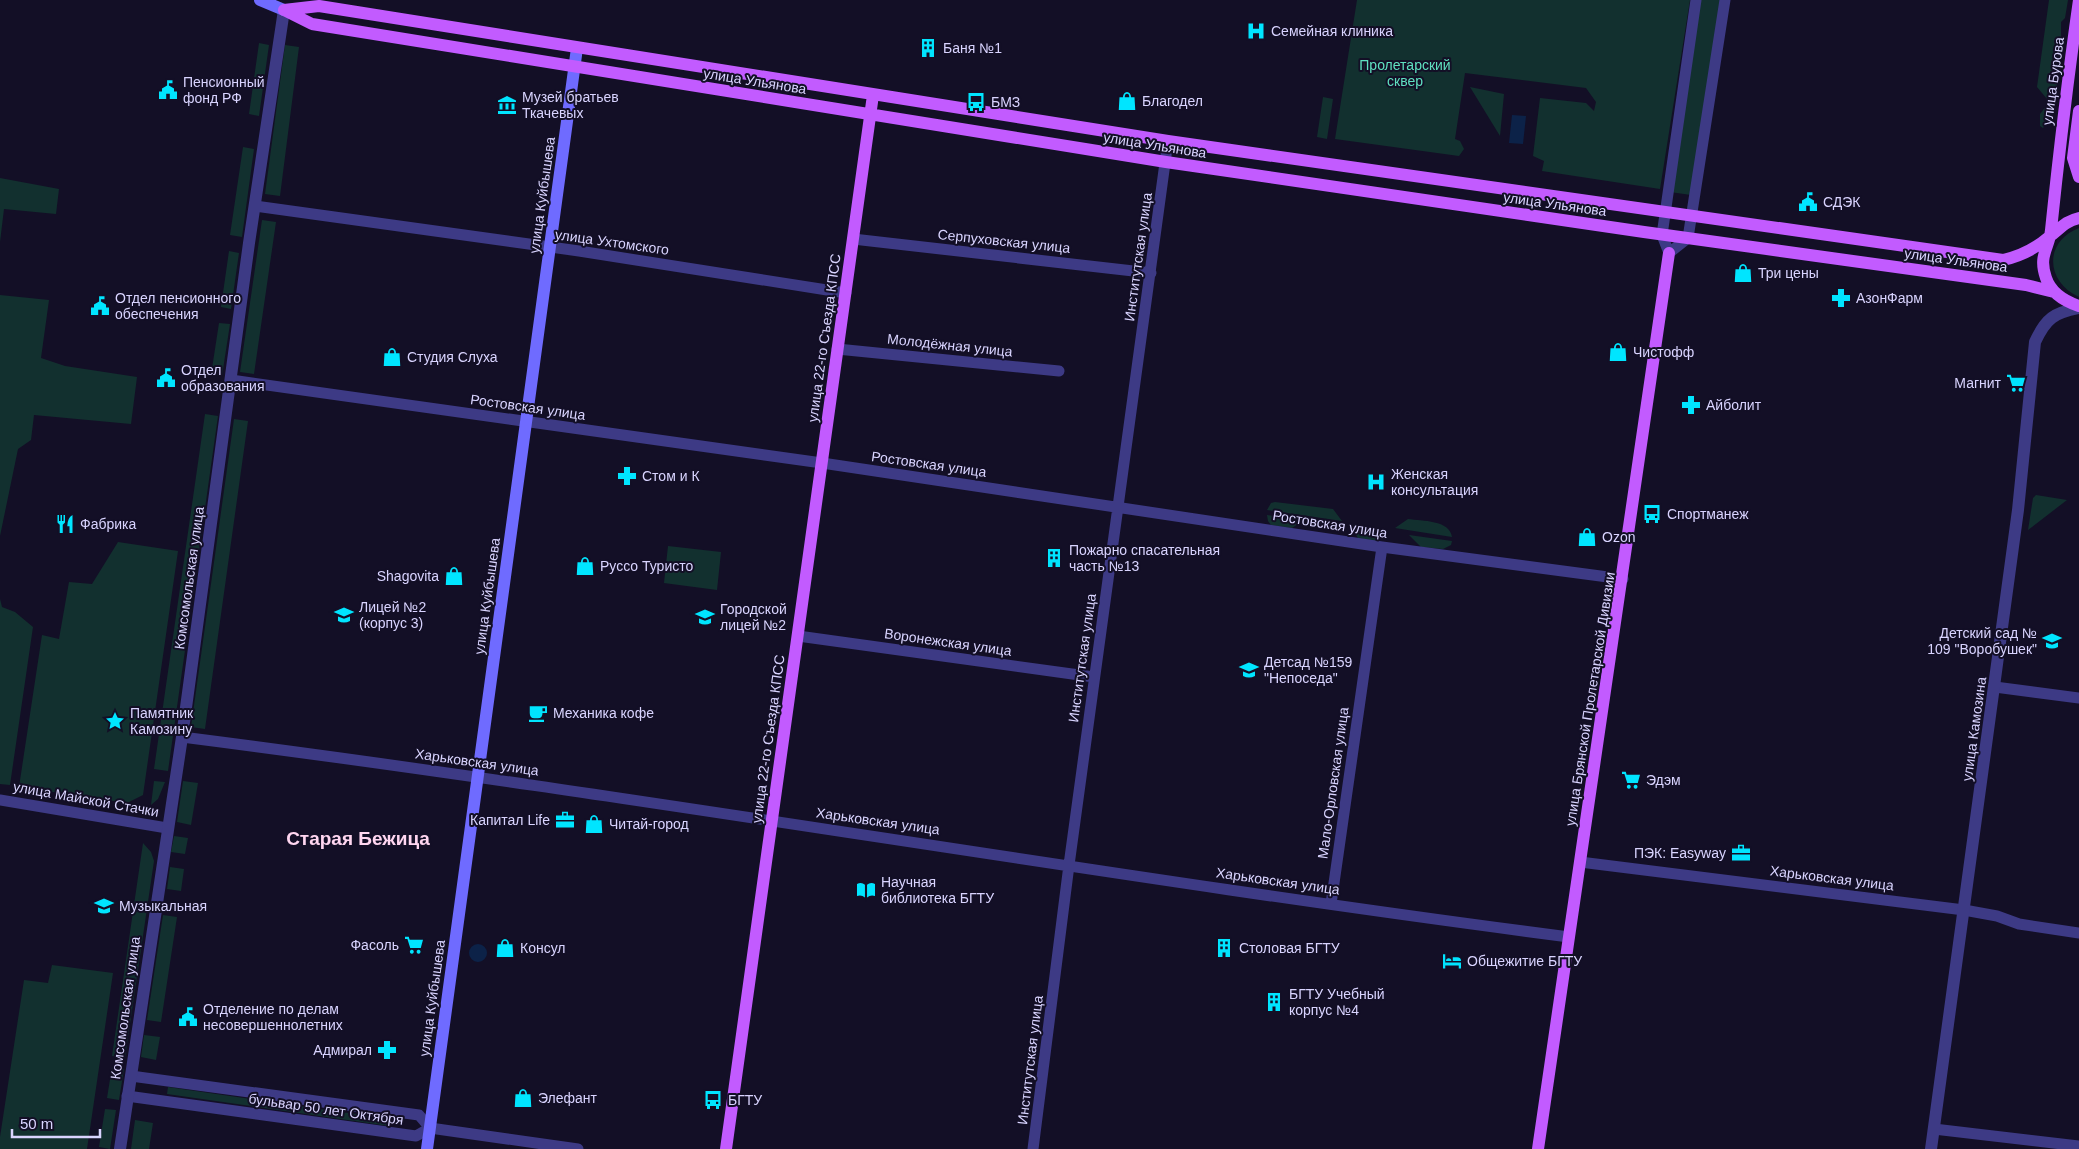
<svg xmlns="http://www.w3.org/2000/svg" width="2079" height="1149" font-family="Arial,sans-serif">
<style>
.green{fill:#12302f}
.water{fill:#0c2248}
.lines{fill:none;stroke-linecap:round;stroke-linejoin:round}
.minor{stroke:#3d3a85;stroke-width:11}
.tertiary{stroke:#3d3a85;stroke-width:12}
.secondary{stroke:#6f6bff;stroke-width:12}
.primary{stroke:#c25bff;stroke-width:12}
.labels{text-anchor:middle;dominant-baseline:central;stroke-width:4;stroke-linejoin:round;paint-order:stroke}
.poi-label{font-size:14px;fill:#d9d4ff;stroke:#130f26;text-anchor:start}
.park-label{font-size:14px;fill:#5fe0c0;stroke:#130f26}
.street-label{font-size:14px;fill:#d9d4ff;stroke:#130f26}
.district-label{font-size:19px;font-weight:bold;fill:#ffd6f0;stroke:#130f26}
</style>
<rect width="100%" height="100%" fill="#130f26"/>
<!-- green -->
<path class="green" d="M1357,0H1690L1660,189L1542,171L1544,161L1533,156L1540,98L1586,103L1594,111L1596,102L1586,88L1465,73L1455,139L1460,141L1464,149L1459,156L1335,139Z
M1700,0H1722L1691,195L1670,192Z
M2049,0H2068L2065,18L2061,22V63L2057,84L2055,107L2053,114L2043,128L2040,126V114L2047,105V99L2037,87Z
M259,43L269,45L259,116L249,114Z
M285,45L299,47L280,196L265,194Z
M1470,87L1504,94L1500,136Z
M1323,97L1333,99L1327,139L1317,137Z
M243,147L254,149L242,237L230,235Z
M0,178L59,189L56,214L4,209L0,242Z
M262,220L276,222L254,374L240,372Z
M2079,228V297C2046,282 2043,242 2079,228Z
M229,251L239,253L231,309L221,307Z
M0,295L49,300L41,358L65,366L137,377L131,424L34,415L31,440L18,449L0,536Z
M219,323L230,324L222,376L211,375Z
M205,414L218,416L168,771L154,769Z
M234,419L248,421L205,729L191,727Z
M2036,495L2067,500L2028,530L2033,498Z
M1275,502L1333,509L1342,521L1267,510L1271,503Z
M1267,515L1304,520L1292,528L1271,525L1268,521Z
M1408,519C1422,521 1450,520 1452,537L1395,528Z
M1350,526L1388,531L1376,541L1358,538Z
M1409,535L1452,541L1451,545L1443,549L1421,547Z
M118,542L178,551L143,795L127,803L19,787L42,635L59,639L69,582L92,584Z
M668,546L721,552L717,590L664,583Z
M0,599L2,607L15,612L33,627L10,785L0,784Z
M154,781L165,782L158,799L151,805Z
M183,781L198,783L191,825L177,822Z
M174,836L188,838L185,854L171,852Z
M143,843L151,852L154,861L125,1058L112,1056Z
M170,867L184,869L181,891L167,889Z
M163,915L177,917L161,1022L147,1020Z
M52,965L113,973L87,1149H0V1137L24,980L48,983Z
M144,1035L160,1037L156,1060L141,1057Z
M112,1067L124,1069L119,1100L107,1098Z
M168,1087L390,1119L389,1126L167,1094Z
M105,1109L116,1110L110,1149L99,1147Z
M135,1120L153,1123L149,1149H131Z"/>
<!-- water -->
<path class="water" d="M1512,115L1526,116L1523,144L1509,143Z
M469 953a9 9 0 1 1 18 0a9 9 0 1 1-18 0Z"/>
<g class="lines">
<!-- minor -->
<path class="minor" d="M1696,0L1662,235L1669,253L1688,238L1725,0
M255,206L579,251L846,293
M853,239L1151,273
M837,349L1059,371
M231,380L822,463L1382,547L1623,579
M798,636L1094,677
M1995,687L2079,698
M182,737C645,796 1105,877 1569,937
M0,800L167,828
M1580,862L1964,910L1997,916L2019,924L2079,933
M1331,904L1382,547
M131,1076L419,1115L430,1128
M127,1096L416,1136L430,1128L578,1149
M1934,1129L2079,1146
M1033,1149L1069,865L1168,141"/>
<!-- tertiary -->
<path class="tertiary" d="M120,1149L182,737L249,243L284,10
M1931,1149L2018,510L2035,342C2046,318 2054,313 2079,308"/>
<!-- secondary -->
<path class="secondary" d="M260,0L284,10
M427,1149L577,48"/>
<!-- primary -->
<path class="primary" d="M2079,0C2068,77 2059,153 2051,230C2049,249 2038,255 2046,278C2051,293 2064,301 2079,306
M284,10L319,6L1168,141L2003,260C2021,256 2035,249 2049,237C2060,229 2065,221 2079,218
M284,10L312,24L1166,162L1644,232L2026,285L2054,292
M2079,111L2073,158L2079,177
M726,1149L873,95
M1538,1149L1669,253"/>
</g>
<!-- icons -->
<defs>
<g id="hospital-bare" transform="scale(1.5)"><path d="M-5-5h3v3.5h4V-5h3V5h-3V1.5h-4V5h-3Z" fill="#00e5ff" stroke="#130f26" stroke-width="2.5" paint-order="stroke"/></g>
<g id="building-bare" transform="scale(1.5)"><path d="M-4-6H4V6H1V3H-1V6H-4ZM-2.5-4.3h1.7v1.8h-1.7ZM.8-4.3h1.7v1.8H.8ZM-2.5-1h1.7V.8h-1.7ZM.8-1h1.7V.8H.8Z" fill="#00e5ff" stroke="#130f26" stroke-width="2.5" paint-order="stroke"/></g>
<g id="civic-bare" transform="scale(1.5)"><path d="M-.6-6.5H3V-4.5H.6V-3L4-1V1h2V6H-6V1h2V-1L-.6-3ZM-1.2 2.5V6h2.4V2.5Z" fill="#00e5ff" stroke="#130f26" stroke-width="2.5" paint-order="stroke"/></g>
<g id="shop-bare" transform="scale(1.5)"><path d="M-5-2.5h2.3a2.7 3.5 0 0 1 5.4 0H5L5.5 6h-11ZM-1.5-2.5h3a1.5 2.3 0 0 0-3 0Z" fill="#00e5ff" stroke="#130f26" stroke-width="2.5" paint-order="stroke"/></g>
<g id="bus-bare" transform="scale(1.5)"><path d="M-5-6H5V4H4V6H2V4H-2V6H-4V4H-5ZM-3.5-4V0h7V-4ZM-3.5 1.2v1.5H-2V1.2ZM2 1.2v1.5H3.5V1.2Z" fill="#00e5ff" stroke="#130f26" stroke-width="2.5" paint-order="stroke"/></g>
<g id="museum-bare" transform="scale(1.5)"><path d="M0-6L6-3V-2H-6V-3ZM-5-1h2V3h-2ZM-1-1h2V3h-2ZM3-1h2V3H3ZM-6 4H6V6H-6Z" fill="#00e5ff" stroke="#130f26" stroke-width="2.5" paint-order="stroke"/></g>
<g id="pharmacy-bare" transform="scale(1.5)"><path d="M-2-6h4v4h4v4h-4v4h-4v-4h-4v-4h4Z" fill="#00e5ff" stroke="#130f26" stroke-width="2.5" paint-order="stroke"/></g>
<g id="supermarket-bare" transform="scale(1.5)"><path d="M-6-5.5h2.5l.6 2H6L4.5 2H-2.5L-4.4-4H-6ZM-1.5 3.2a1.3 1.3 0 1 0 .1 0ZM3 3.2a1.3 1.3 0 1 0 .1 0Z" fill="#00e5ff" stroke="#130f26" stroke-width="2.5" paint-order="stroke"/></g>
<g id="restaurant-bare" transform="scale(1.5)"><path d="M-5-6h1v4h1v-4h1v4h1v-4h1v5L-1.5 .5V6h-2V.5L-5-1ZM5-6V6H3V1.5H1.5Q1.5-4 5-6Z" fill="#00e5ff" stroke="#130f26" stroke-width="2.5" paint-order="stroke"/></g>
<g id="school-bare" transform="scale(1.5)"><path d="M0-5L7-2L0 1L-7-2ZM-4 1L0 2.5L4 1V4Q0 6-4 4Z" fill="#00e5ff" stroke="#130f26" stroke-width="2.5" paint-order="stroke"/></g>
<g id="cafe-bare" transform="scale(1.5)"><path d="M-5.5-4.5H6V0H3Q3 3.5 0 3.5H-2.5Q-5.5 3.5-5.5 0ZM3-3.2v2h1.7v-2ZM-6 4.5H4V6H-6Z" fill="#00e5ff" stroke="#130f26" stroke-width="2.5" paint-order="stroke"/></g>
<g id="sight-bare" transform="scale(1.5)"><path d="M0-6L1.8-2.2L6-1.7L2.9 1.2L3.7 5.4L0 3.3L-3.7 5.4L-2.9 1.2L-6-1.7L-1.8-2.2Z" fill="#00e5ff" stroke="#130f26" stroke-width="2.5" paint-order="stroke"/></g>
<g id="office-bare" transform="scale(1.5)"><path d="M-6-3h4V-5.5h4V-3h4V5H-6ZM-1-4.5V-3h2v-1.5ZM-6 0V1H6V0Z" fill="#00e5ff" stroke="#130f26" stroke-width="2.5" paint-order="stroke"/></g>
<g id="library-bare" transform="scale(1.5)"><path d="M-6-4Q-3-5.5-.7-3.5V5Q-3 3-6 4ZM6-4Q3-5.5 .7-3.5V5Q3 3 6 4Z" fill="#00e5ff" stroke="#130f26" stroke-width="2.5" paint-order="stroke"/></g>
<g id="hotel-bare" transform="scale(1.5)"><path d="M-6-4.5h1.5V1H6V5H4.5V3h-9V5H-6ZM-4 0a1.8 1.8 0 1 1 3.6 0ZM.5 0V-2.5h3Q6-2.5 6 0Z" fill="#00e5ff" stroke="#130f26" stroke-width="2.5" paint-order="stroke"/></g>
</defs>
<g fill-rule="evenodd">
<use href="#hospital-bare" x="1256" y="31"/>
<use href="#building-bare" x="928" y="48"/>
<use href="#civic-bare" x="168" y="90"/>
<use href="#shop-bare" x="1127" y="101"/>
<use href="#bus-bare" x="976" y="102"/>
<use href="#museum-bare" x="507" y="105"/>
<use href="#civic-bare" x="1808" y="202"/>
<use href="#shop-bare" x="1743" y="273"/>
<use href="#pharmacy-bare" x="1841" y="298"/>
<use href="#civic-bare" x="100" y="306"/>
<use href="#shop-bare" x="1618" y="352"/>
<use href="#shop-bare" x="392" y="357"/>
<use href="#civic-bare" x="166" y="378"/>
<use href="#supermarket-bare" x="2016" y="383"/>
<use href="#pharmacy-bare" x="1691" y="405"/>
<use href="#pharmacy-bare" x="627" y="476"/>
<use href="#hospital-bare" x="1376" y="482"/>
<use href="#bus-bare" x="1652" y="514"/>
<use href="#restaurant-bare" x="65" y="524"/>
<use href="#shop-bare" x="1587" y="537"/>
<use href="#building-bare" x="1054" y="558"/>
<use href="#shop-bare" x="585" y="566"/>
<use href="#shop-bare" x="454" y="576"/>
<use href="#school-bare" x="344" y="615"/>
<use href="#school-bare" x="705" y="617"/>
<use href="#school-bare" x="2052" y="641"/>
<use href="#school-bare" x="1249" y="670"/>
<use href="#cafe-bare" x="538" y="713"/>
<use href="#sight-bare" x="115" y="721"/>
<use href="#supermarket-bare" x="1631" y="780"/>
<use href="#office-bare" x="565" y="820"/>
<use href="#shop-bare" x="594" y="824"/>
<use href="#office-bare" x="1741" y="853"/>
<use href="#library-bare" x="866" y="890"/>
<use href="#school-bare" x="104" y="906"/>
<use href="#supermarket-bare" x="414" y="945"/>
<use href="#shop-bare" x="505" y="948"/>
<use href="#building-bare" x="1224" y="948"/>
<use href="#hotel-bare" x="1452" y="961"/>
<use href="#building-bare" x="1274" y="1002"/>
<use href="#civic-bare" x="188" y="1017"/>
<use href="#pharmacy-bare" x="387" y="1050"/>
<use href="#shop-bare" x="523" y="1098"/>
<use href="#bus-bare" x="713" y="1100"/>
</g>
<g class="labels">
<!-- poi labels -->
<g class="poi-label">
<text x="1271" y="31">Семейная клиника</text>
<text x="943" y="48">Баня №1</text>
<text x="183" y="82">Пенсионный<tspan x="183" dy="16">фонд РФ</tspan></text>
<text x="522" y="97">Музей братьев<tspan x="522" dy="16">Ткачевых</tspan></text>
<text x="1142" y="101">Благодел</text>
<text x="991" y="102">БМЗ</text>
<text x="1823" y="202">СДЭК</text>
<text x="1758" y="273">Три цены</text>
<text x="115" y="298">Отдел пенсионного<tspan x="115" dy="16">обеспечения</tspan></text>
<text x="1856" y="298">АзонФарм</text>
<text x="1633" y="352">Чистофф</text>
<text x="407" y="357">Студия Слуха</text>
<text x="181" y="370">Отдел<tspan x="181" dy="16">образования</tspan></text>
<text x="2001" y="383" text-anchor="end">Магнит</text>
<text x="1706" y="405">Айболит</text>
<text x="1391" y="474">Женская<tspan x="1391" dy="16">консультация</tspan></text>
<text x="642" y="476">Стом и К</text>
<text x="1667" y="514">Спортманеж</text>
<text x="80" y="524">Фабрика</text>
<text x="1602" y="537">Ozon</text>
<text x="1069" y="550">Пожарно спасательная<tspan x="1069" dy="16">часть №13</tspan></text>
<text x="600" y="566">Руссо Туристо</text>
<text x="439" y="576" text-anchor="end">Shagovita</text>
<text x="359" y="607">Лицей №2<tspan x="359" dy="16">(корпус 3)</tspan></text>
<text x="720" y="609">Городской<tspan x="720" dy="16">лицей №2</tspan></text>
<text x="2037" y="633" text-anchor="end">Детский сад №<tspan x="2037" dy="16">109 "Воробушек"</tspan></text>
<text x="1264" y="662">Детсад №159<tspan x="1264" dy="16">"Непоседа"</tspan></text>
<text x="130" y="713">Памятник<tspan x="130" dy="16">Камозину</tspan></text>
<text x="553" y="713">Механика кофе</text>
<text x="1646" y="780">Эдэм</text>
<text x="550" y="820" text-anchor="end">Капитал Life</text>
<text x="609" y="824">Читай-город</text>
<text x="1726" y="853" text-anchor="end">ПЭК: Easyway</text>
<text x="881" y="882">Научная<tspan x="881" dy="16">библиотека БГТУ</tspan></text>
<text x="119" y="906">Музыкальная</text>
<text x="399" y="945" text-anchor="end">Фасоль</text>
<text x="520" y="948">Консул</text>
<text x="1239" y="948">Столовая БГТУ</text>
<text x="1467" y="961">Общежитие БГТУ</text>
<text x="1289" y="994">БГТУ Учебный<tspan x="1289" dy="16">корпус №4</tspan></text>
<text x="203" y="1009">Отделение по делам<tspan x="203" dy="16">несовершеннолетних</tspan></text>
<text x="372" y="1050" text-anchor="end">Адмирал</text>
<text x="538" y="1098">Элефант</text>
<text x="728" y="1100">БГТУ</text>
</g>
<!-- park labels -->
<g class="park-label">
<text x="1405" y="65">Пролетарский<tspan x="1405" dy="16">сквер</tspan></text>
</g>
<!-- street labels -->
<g class="street-label">
<text transform="translate(755 81) rotate(9)">улица Ульянова</text>
<text transform="translate(2053 81) rotate(-82)">улица Бурова</text>
<text transform="translate(1155 145) rotate(9)">улица Ульянова</text>
<text transform="translate(542 195) rotate(-82)">улица Куйбышева</text>
<text transform="translate(1555 204) rotate(8)">улица Ульянова</text>
<text transform="translate(1004 241) rotate(6)">Серпуховская улица</text>
<text transform="translate(612 242) rotate(8)">улица Ухтомского</text>
<text transform="translate(1138 257) rotate(-82)">Институтская улица</text>
<text transform="translate(1956 260) rotate(8)">улица Ульянова</text>
<text transform="translate(824 338) rotate(-82)">улица 22-го Съезда КПСС</text>
<text transform="translate(950 345) rotate(6)">Молодёжная улица</text>
<text transform="translate(528 407) rotate(8)">Ростовская улица</text>
<text transform="translate(929 464) rotate(8)">Ростовская улица</text>
<text transform="translate(1330 524) rotate(9)">Ростовская улица</text>
<text transform="translate(189 578) rotate(-82)">Комсомольская улица</text>
<text transform="translate(487 596) rotate(-82)">улица Куйбышева</text>
<text transform="translate(948 642) rotate(8)">Воронежская улица</text>
<text transform="translate(1082 658) rotate(-82)">Институтская улица</text>
<text transform="translate(1590 699) rotate(-81)">улица Брянской Пролетарской Дивизии</text>
<text transform="translate(1974 729) rotate(-82)">улица Камозина</text>
<text transform="translate(768 739) rotate(-82)">улица 22-го Съезда КПСС</text>
<text transform="translate(477 762) rotate(8)">Харьковская улица</text>
<text transform="translate(1333 783) rotate(-82)">Мало-Орловская улица</text>
<text transform="translate(86 799) rotate(10)">улица Майской Стачки</text>
<text transform="translate(878 821) rotate(8)">Харьковская улица</text>
<text transform="translate(1832 878) rotate(7)">Харьковская улица</text>
<text transform="translate(1278 881) rotate(8)">Харьковская улица</text>
<text transform="translate(432 998) rotate(-82)">улица Куйбышева</text>
<text transform="translate(125 1008) rotate(-82)">Комсомольская улица</text>
<text transform="translate(1030 1060) rotate(-83)">Институтская улица</text>
<text transform="translate(326 1109) rotate(8)">бульвар 50 лет Октября</text>
</g>
<!-- district labels -->
<g class="district-label">
<text x="358" y="838">Cтарая Бежица</text>
</g>
</g>
<!-- scale -->
<path d="M12 1129v8h88v-8" fill="none" stroke="#d9d4ff" stroke-width="2.5"/>
<text x="20" y="1129" font-size="15" fill="#d9d4ff" stroke="#130f26" stroke-width="4" paint-order="stroke">50 m</text>
</svg>
